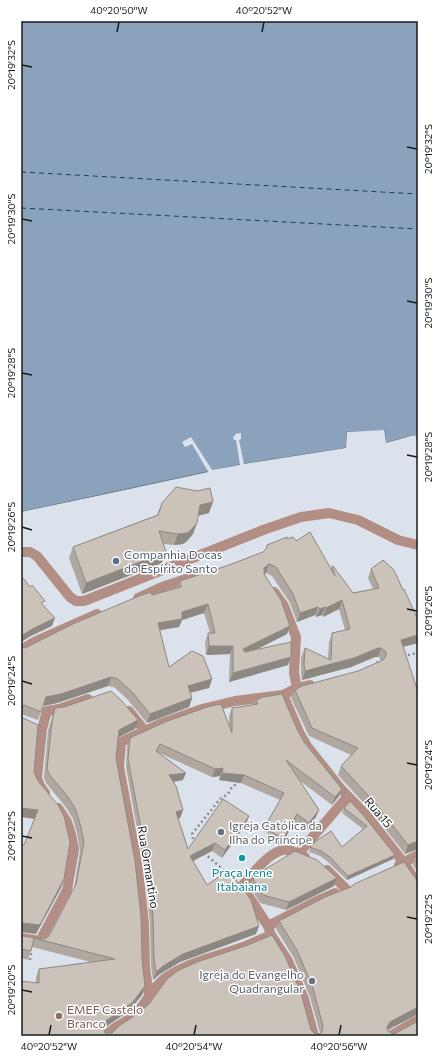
<svg xmlns="http://www.w3.org/2000/svg" width="439" height="1057" font-family="Commissioner,sans-serif">
<style>
.water{fill:#8aa2bb;stroke:#687a8c}
.pier{fill:#dbe2eb}
.lines{fill:none;stroke-linecap:round;stroke-linejoin:round}
.ferry{stroke:#183e62;stroke-width:1;stroke-dasharray:5 4;stroke-linecap:butt}
.path{stroke:#878b92;stroke-width:2.5;stroke-dasharray:2 3;stroke-linecap:butt}
.minor{stroke:#b38e84;stroke-width:10}
.wall{fill:#afa7a0}
.shaded-wall{fill:#8e8882}
.building{fill:#cbc2ba;stroke:#8e8882}
.ticks{fill:none;stroke:#191b1f;stroke-width:1.5}
.service-dot{fill:#5c6f8a;stroke:#fff;stroke-width:1.5}
.worship-dot{fill:#6b7280;stroke:#fff;stroke-width:1.5}
.culture-dot{fill:#0f9aa8;stroke:#fff;stroke-width:1.5}
.education-dot{fill:#8d6e63;stroke:#fff;stroke-width:1.5}
.labels{text-anchor:middle;dominant-baseline:central;stroke-width:3;stroke-linejoin:round;paint-order:stroke}
.service-label{font-size:12px;fill:#4e5e75;stroke:#fff;text-anchor:start}
.street-label{font-size:12px;fill:#191b1f;stroke:#fff}
.worship-label{font-size:12px;fill:#5b616d;stroke:#fff;text-anchor:start}
.culture-label{font-size:12px;fill:#0d838f;stroke:#fff}
.education-label{font-size:12px;fill:#785e54;stroke:#fff;text-anchor:start}
.neatline{fill:none;stroke:#191b1f;stroke-width:1.5}
.ticks-label{font-size:10px;text-anchor:middle;fill:#191b1f}
</style>
<rect width="100%" height="100%" fill="#dbe2eb"/>
<!-- water -->
<path class="water" d="M21,21H418V440L415,435L385,443V431L347,432L346,448L243,464L21,512Z"/>
<!-- pier -->
<path class="pier" d="M384,430L386,443L415,435L418,442L414,437L385,445L383,444V432L349,434L348,449L347,450L244,466L21,514V512L209,473L192,444L185,447L182,442L191,437L212,470L240,465L236,440H234L233,436H235V434L241,433V439L239,440L244,464L346,448L347,432Z"/>
<g class="lines">
<!-- ferry -->
<path class="ferry" d="M21,172L418,194
M21,208L418,229"/>
<!-- path -->
<path class="path" d="M403,656L418,653
M377,663L384,656
M194,844L192,834L220,799L228,794L232,787L238,783L239,780
M204,853L227,873
M30,960L31,953"/>
<!-- minor -->
<path class="minor" d="M21,552H30L37,556L70,597L76,601H84L263,530L301,517L329,513L358,520L398,540L418,545
M274,592L284,606L296,637L294,673L297,688
M138,598L162,587L192,577
M21,650L34,642L97,614
M283,695L300,734L307,746L341,789L367,816L404,863L418,885
M129,711L145,731
M45,793L40,786L37,778L42,729L47,711L59,709L88,699
M298,854L348,796
M305,857C300,855 293,851 288,850C272,847 251,876 242,886L268,926L271,935L288,961L304,999L314,1036
M399,865L418,855
M327,870L346,889
M268,926L319,900L335,893
M21,938L40,941L67,890L74,850L71,834L67,822L58,808
M149,996L145,967L144,924L138,869L119,767L121,742L160,724L202,709L235,701L283,695L297,688L310,685
M106,1036C113,1026 124,1024 133,1016C145,1007 151,989 164,979C187,962 216,957 243,947C252,943 262,939 271,935
M390,1036L418,1020"/>
</g>
<!-- wall -->
<path class="wall" d="M162,503L209,513L198,516L193,534L187,541L183,544L174,545L163,544L162,563L82,594L69,558L73,547L157,515Z
M287,539L296,541L331,569L332,566L353,593L373,589L368,578L371,569L418,643L403,647L418,849L405,854L372,812L338,775L341,766L351,755L309,736L291,698L295,690L358,671L383,660L378,657H375L351,667L302,680L301,673V657L305,648L328,659L329,642L332,633L345,630L339,609L323,617L322,615L316,617L315,615L297,622L290,603L272,576L266,573L265,574L287,634L255,650L291,657L288,665L229,682L230,654L206,655L205,642L208,633H210L204,613L182,620L179,627L160,630L169,667L212,679L209,688L190,693L192,698L189,707L147,723L128,700L114,687L108,686L57,703L43,706L38,720L21,714V647L25,648L152,595L177,588L180,581L229,565L263,552L266,550L267,545Z
M256,700L297,729L339,796L332,805L300,781L319,810L316,817L306,831L294,822L282,844L277,845L266,838L268,833L264,831L267,823L280,800L241,783L219,780L220,776L212,777L157,752L183,780L173,782L183,810L180,818L178,819L188,849L249,816L246,824L222,858L212,851L193,861L207,885L256,934L180,962L160,974L153,980L151,966L150,923L144,868L126,767L127,746L130,738L229,726V716L232,708L254,705Z
M55,708L135,729L118,737L116,758L145,986L142,995L129,1011L104,1028L105,1033H112L311,1030L315,1034H319L320,1033L310,997L294,958L276,929L279,921L418,1014L387,1030L388,1031L393,1034L418,1036H21L36,983V977L39,969L91,962L32,947L28,960L21,958V934L23,936L42,939L46,938L49,936L74,889L80,851L77,833L73,819L65,806L46,783L44,777L48,730Z
M350,801L393,859L347,880L328,862L320,856L309,852L310,847H342L363,829L342,813L344,808Z
M418,855V873L413,865L416,856Z
M253,879L334,886L286,910L260,903L250,887Z"/>
<!-- shaded-wall -->
<path class="shaded-wall" d="M213,502L209,513L196,516L200,505Z
M197,523L193,534L187,541L183,544L174,545L178,534Z
M166,552L162,563L82,594L86,583Z
M269,564L266,573L261,576L264,568Z
M342,600L339,609L323,617L326,608Z
M208,604L204,613L182,620L179,627L155,631L158,623L182,612Z
M318,607L315,615L297,622L300,613Z
M325,607L322,615L316,617L320,609Z
M55,618L52,626L31,636L21,642V636L34,628Z
M290,626L287,634L240,658L243,649Z
M418,635V643L398,648L401,640Z
M209,646H233L230,654L206,655Z
M378,648H381L378,657H375L351,667L302,680L305,671Z
M291,657L288,665L229,682L233,673Z
M111,677L108,686L57,703L43,706L38,720L46,697Z
M212,679L209,688L185,694L188,686Z
M192,698L189,707L147,723L150,714Z
M24,705L21,713V707Z
M138,720L135,729L115,739L119,730Z
M223,768L220,776L212,777L215,769Z
M186,773L183,780L166,783L169,775Z
M222,773L244,775L241,783L219,780Z
M342,789L339,796L332,805L335,797Z
M21,808L38,810L35,819L21,817Z
M183,810L180,818L173,820L176,812Z
M319,810L316,817L306,831L309,823Z
M297,814L294,822L282,844L277,845L280,837Z
M249,816L246,824L222,858L225,850Z
M418,841V849L405,854L408,845Z
M215,843L212,851L187,864L190,856Z
M395,855L393,859L347,880L348,876Z
M337,878L334,886L286,910L289,902Z
M64,879L61,888L36,934L21,932V925Z
M259,926L256,934L180,962L160,974L153,980L156,972L163,966L183,954Z
M145,986L142,995L129,1011L104,1028L100,1035L103,1027L107,1020Z
M418,1007V1014L386,1031L387,1027L390,1022Z"/>
<!-- building -->
<path class="building" d="M176,487L197,491L210,488L213,502L200,505L197,523L191,530L187,533L178,534L159,531L166,552L86,583L73,547L158,515L162,503Z
M310,532L335,576L332,566H333L353,593L379,588L371,569L383,560L394,570L403,590L404,589L418,620V635L401,640L418,692V841L408,845L375,803L341,766L358,748L312,728L295,690L302,686L358,671L383,660L386,656V652L381,648H378L354,658L305,671L304,664L305,648L331,660L332,633L350,629L342,600L326,608L325,607L320,609L318,607L300,613L293,594L276,567L269,564L264,568V574L281,600L290,626L243,649L245,652L291,642V657L233,673V646H209L208,633H215L208,604L182,612V619L158,623L169,667L192,651L203,656L212,679L188,686L192,698L150,714L132,692L118,679L111,677L61,694L46,697L41,712L24,705L21,707V647L25,648L75,623L139,596L151,592L152,595L181,587L180,581L229,565L263,552L266,549L267,545L287,537V539L293,537L296,541Z
M23,578L30,587L32,585L45,601L41,603L55,618L34,628L21,636V580Z
M111,691L122,701L138,720L119,730L116,758L135,861L141,916L142,959L145,986L132,1003L107,1020L103,1027L105,1033H112L119,1026L140,1012L149,1004L167,979L179,970L197,962L248,945L272,935L285,956L301,993L311,1030L315,1034H319L322,1032L323,1026L313,988L297,950L279,921L325,897L351,887L354,884L404,862L418,882V1007L390,1022L387,1027L388,1031L393,1034L396,1033L418,1021V1036H21V981L39,983V969L115,959L34,938L31,951L21,949V934L23,936L42,939L46,938L49,936L76,884L84,842L80,824L76,810L68,797L49,774L47,769L52,722L55,708L64,707Z
M282,694L297,729L304,742L342,789L335,797L286,760L319,810L309,823L297,814L285,836L280,837L269,830L271,825L267,823L284,793L244,775L222,773L223,768L215,769L160,744L156,751L186,773L169,775L176,786L183,810L176,812L188,849L223,799L249,816L225,850L215,843L190,856L207,885L229,870L251,900L259,926L183,954L163,966L156,972L154,959L153,916L147,860L128,759L130,738L165,722L207,707L221,704L232,733V708L258,704L256,700L263,697Z
M21,717L38,725L34,772L38,781L58,805L64,816L70,842L64,879L40,925L22,923L21,925V844L24,845L38,810L21,808Z
M350,801L364,816L395,855L348,876L330,857L321,851L310,847L316,841L331,831L342,847L367,826L344,808Z
M295,851L317,860L337,878L289,902L263,895L253,879L259,873Z
M418,855V860L416,856Z"/>
<!-- ticks -->
<path class="ticks" d="M117,32L119,22M262,32L264,22M22,65L32,67M407,147L417,149M22,219L32,221M407,301L417,303M22,373L32,375M407,455L417,457M22,527L32,530M407,609L417,611M22,681L32,684M407,763L417,765M22,836L32,838M407,917L417,919M22,990L32,992M49,1035L51,1025M194,1035L196,1025M339,1035L341,1025"/>
<!-- markers -->
<circle class="service-dot" cx="116" cy="561" r="4"/>
<g class="worship-dot">
<circle cx="221" cy="832" r="4"/>
<circle cx="312" cy="981" r="4"/>
</g>
<circle class="culture-dot" cx="242" cy="858" r="4"/>
<circle class="education-dot" cx="59" cy="1016" r="4"/>
<g class="labels">
<!-- service labels -->
<g class="service-label">
<text x="124" y="554">Companhia Docas<tspan x="124" dy="14">do Espírito Santo</tspan></text>
</g>
<!-- street labels -->
<g class="street-label">
<text transform="translate(379 812) rotate(49)">Rua 15</text>
<text transform="translate(149 867) rotate(81)">Rua Ormantino</text>
</g>
<!-- worship labels -->
<g class="worship-label">
<text x="229" y="825">Igreja Católica da<tspan x="229" dy="14">Ilha do Príncipe</tspan></text>
<text x="304" y="974" text-anchor="end">Igreja do Evangelho<tspan x="304" dy="14">Quadrangular</tspan></text>
</g>
<!-- culture labels -->
<g class="culture-label">
<text x="242" y="872">Praça Irene<tspan x="242" dy="14">Itabaiana</tspan></text>
</g>
<!-- education labels -->
<g class="education-label">
<text x="67" y="1009">EMEF Castelo<tspan x="67" dy="14">Branco</tspan></text>
</g>
</g>
<!-- border -->
<rect width="439" height="1057" fill="none" stroke="#ffffff" stroke-width="44"/>
<rect x="22" y="22" width="395" height="1013" class="neatline"/>
<g class="ticks-label">
<text x="119" y="14">40°20'50"W</text>
<text x="264" y="14">40°20'52"W</text>
<text transform="translate(11 65) rotate(-90)" y="4">20°19'32"S</text>
<text transform="translate(428 149) rotate(-90)" y="4">20°19'32"S</text>
<text transform="translate(11 219) rotate(-90)" y="4">20°19'30"S</text>
<text transform="translate(428 303) rotate(-90)" y="4">20°19'30"S</text>
<text transform="translate(11 373) rotate(-90)" y="4">20°19'28"S</text>
<text transform="translate(428 457) rotate(-90)" y="4">20°19'28"S</text>
<text transform="translate(11 527) rotate(-90)" y="4">20°19'26"S</text>
<text transform="translate(428 611) rotate(-90)" y="4">20°19'26"S</text>
<text transform="translate(11 681) rotate(-90)" y="4">20°19'24"S</text>
<text transform="translate(428 765) rotate(-90)" y="4">20°19'24"S</text>
<text transform="translate(11 836) rotate(-90)" y="4">20°19'22"S</text>
<text transform="translate(428 919) rotate(-90)" y="4">20°19'22"S</text>
<text transform="translate(11 990) rotate(-90)" y="4">20°19'20"S</text>
<text x="49" y="1050">40°20'52"W</text>
<text x="194" y="1050">40°20'54"W</text>
<text x="339" y="1050">40°20'56"W</text>
</g>
</svg>
